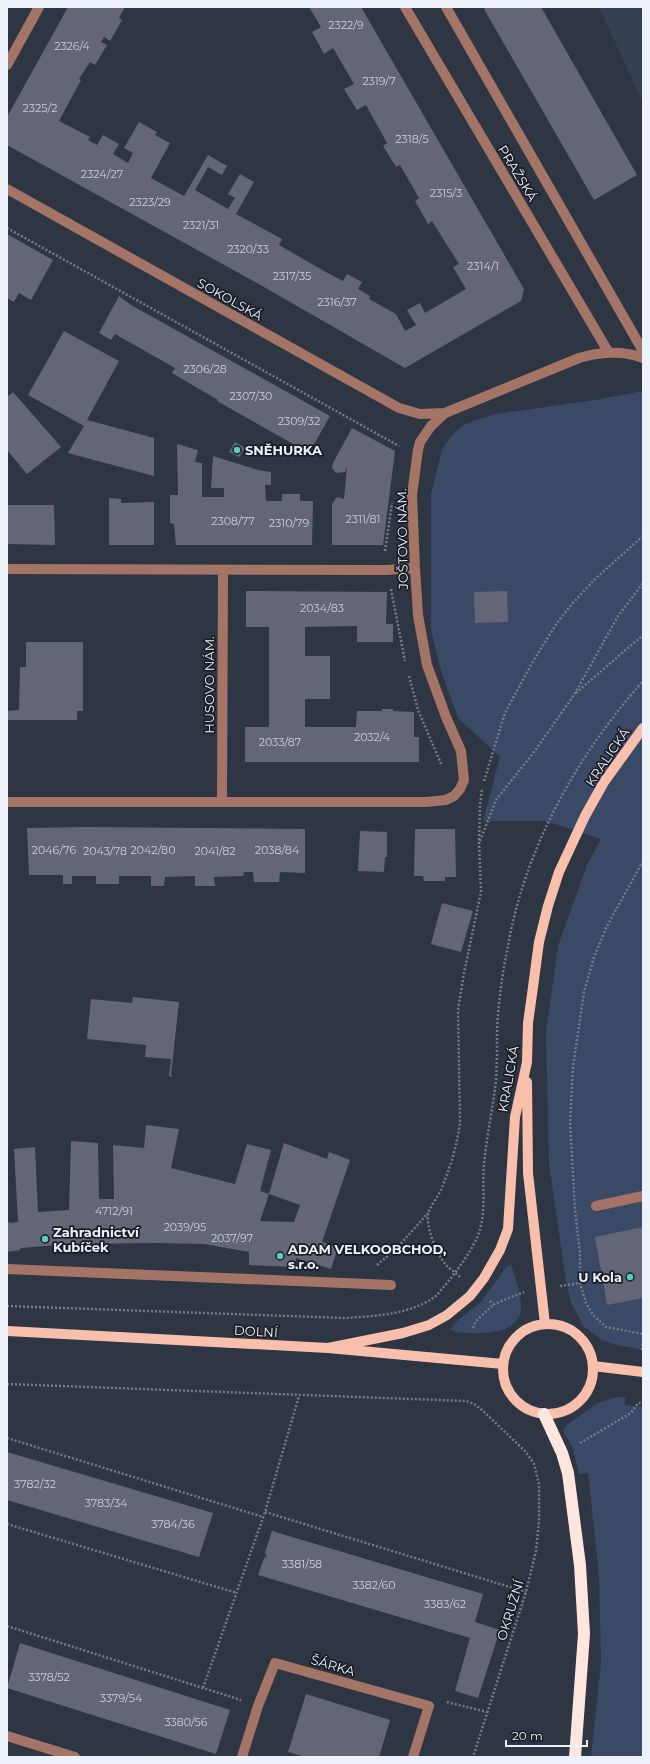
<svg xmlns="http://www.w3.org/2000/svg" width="650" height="1764" font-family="Montserrat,sans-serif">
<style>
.built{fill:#354053}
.green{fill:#3a4966}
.building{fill:#646577;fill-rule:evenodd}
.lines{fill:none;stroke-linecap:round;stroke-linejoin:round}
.path{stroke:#757c88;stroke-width:2.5;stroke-dasharray:2 2;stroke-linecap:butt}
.minor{stroke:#a47567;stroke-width:10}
.major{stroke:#f8bfad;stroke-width:10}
.highway{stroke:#fee6df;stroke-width:12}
.poi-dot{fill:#5acebd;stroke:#1a1d24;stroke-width:1.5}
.labels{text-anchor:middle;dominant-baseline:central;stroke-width:3.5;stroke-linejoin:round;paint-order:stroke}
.number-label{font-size:11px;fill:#caced9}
.street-label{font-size:13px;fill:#ecf1fa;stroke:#1a1d24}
.poi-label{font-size:13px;font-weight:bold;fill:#ecf1fa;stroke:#1a1d24;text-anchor:start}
</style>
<rect width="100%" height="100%" fill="#2e3644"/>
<!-- built -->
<path class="built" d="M599,7H643V103Z"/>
<!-- green -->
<path class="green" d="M643,391V1350L613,1344L602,1340L583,1326L571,1302L566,1281L549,1164L546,1032L558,946L587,865L601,839L546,821H483L500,757L458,718L442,674L431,630V494L442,449L452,435L464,425L479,419L496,414L595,400Z
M510,1264L512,1267C515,1278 520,1291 521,1303C524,1338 477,1334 455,1332L451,1329L457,1321L481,1302L506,1267Z
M617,1397H625V1405L643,1407V1757H591L601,1663L599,1575L588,1473L579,1474L573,1448L564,1433L563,1430L568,1424L598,1403Z"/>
<!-- building -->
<path class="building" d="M68,7H125L119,18L122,20L110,41L104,37L101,42L107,45L95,65L90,62L79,79L81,80L59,121L90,137L88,140L97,145L103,135L119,144L113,154L128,163L133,153L124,148L139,122L157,132L155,135L170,143L151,178L184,196L208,155L227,166L222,175L208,167L195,190L228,209L235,198L228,194L240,174L254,182L236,214L282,239L279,245L324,271L343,281L347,274L362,282L358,289L370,296L369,299L396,314L405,331L416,325L407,310L420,303L425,313L466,289L453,267L459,264L432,221L428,224L415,201L419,198L400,165L396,167L383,146L387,143L366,105L357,110L344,89L354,84L333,48L324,54L312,32L321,27L309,7H361L524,289L521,301L405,368L257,283L7,145V117Z
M487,7H541L637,175L594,200L484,9Z
M7,234L53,260L31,300L19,293L14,302L7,298Z
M119,296L131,305L330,416L309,453L217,401L218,400L172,373L175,368L115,334L111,340L99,333Z
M64,331L119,361L87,420L154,438V476L68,453L84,426L28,395Z
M13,392L61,447L27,474L7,450V397Z
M352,428L395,451L383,545H332V504L336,498L338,497L344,499L347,466L345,472L336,473L332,468L333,463Z
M235,442L245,448L239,457L229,452Z
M177,444L198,450L195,462L202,463V497H224V488H211L213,456L258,470L271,472V485H265L266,501H282V494H300V501H313L312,545H176L174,524L170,523V495H178Z
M109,498L121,499V503L154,502V545H109Z
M7,505H54L55,545L7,544Z
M246,591L387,592L386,624H393V642H357V626L305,627V656H330V699H305V727H356L357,711H382V709H393V711L414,712V737H419V762H245V727H269V627H246Z
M507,591L508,622L475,623L474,592Z
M26,642H83V711H77V720H7V711L19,710L20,667H26Z
M88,827L305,829V873L280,872L279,882H254L253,872H244L243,876L214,877L215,886H195V876L165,877L164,886H151V876H119V884H96V876H72V884H63V875H29L27,828Z
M415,829H455L456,877H445V881H424L423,876H414Z
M360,831L387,832V857H385L384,872L358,871Z
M442,903L473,911L461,952L431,944Z
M133,997L179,1002L171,1075L173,1077L169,1076L171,1059L145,1057L146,1045L87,1039L91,999L132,1003Z
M146,1125L179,1129L171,1168L235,1184L247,1144L271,1150L260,1191L269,1194L284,1143L327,1159L329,1152L350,1160L322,1242L338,1247L331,1269L296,1258L295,1267L249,1265V1252L204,1244L157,1243L69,1244L21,1248L20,1250L7,1252V1218L9,1223L18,1222L14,1149L35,1147L38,1212L69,1210L71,1141L98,1143L99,1199H114L113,1145L144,1148ZM269,1194L300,1205L294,1222L260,1221Z
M643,1227V1298L607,1305L595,1237Z
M7,1452L213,1513L199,1557L7,1500Z
M272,1531L483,1594L475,1622L500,1630L478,1698L455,1691L470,1638L258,1575L264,1558L267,1557L265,1553Z
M20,1643L230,1710L216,1754L7,1688Z
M306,1694L390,1720L379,1757H305L288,1752Z"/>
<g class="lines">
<!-- path -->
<path class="path" d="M7,228L399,446
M385,551L392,503
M391,589L405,661
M409,676L418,710L442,766
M576,693L643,635
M484,781L505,713L532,663L557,623L571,605L596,578L643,536
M480,841L496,800L534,752L574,695L618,616L643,583
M643,861L607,926L594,957L584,992L573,1067L570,1122L575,1210L580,1253V1283L586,1303L593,1315L606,1327L643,1334
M377,1265L397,1248L428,1213
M460,1277C456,1273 450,1269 446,1265C437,1255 426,1227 428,1214C428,1211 439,1194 441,1190C450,1168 457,1146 460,1122L458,1010L464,973L481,892L479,843L480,805L482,789
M560,1286L580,1283
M490,1301L494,1304L524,1292
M7,1306L345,1318C375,1316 410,1315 436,1296C450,1280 475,1249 480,1229C486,1208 482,1184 484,1163C487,1135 493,1107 496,1080C497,1064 497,1048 497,1033C498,1002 503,970 509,940C528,842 578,755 643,681
M473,1328L476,1321L494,1304
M642,1350L643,1340
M7,1384L466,1401L474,1404L482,1410L526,1452L534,1464L539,1484V1522L536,1551L526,1592L473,1757
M7,1438L263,1517
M580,1443L631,1413L638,1403H643
M265,1512L526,1592
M7,1524L237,1593
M7,1626L241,1700
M203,1688L265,1512L299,1396
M447,1702L487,1712"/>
<!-- minor -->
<path class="minor" d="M405,7L609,353
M446,7L643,351
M7,65L39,7
M7,189L399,408L420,414L445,413
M7,569L387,570L415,568
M222,801L223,570
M7,802H426L446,800L454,796L460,789L464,780L461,751L446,717L427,665L418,615L415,568L412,495L418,450L420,442L431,426L445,413L579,358C600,352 622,350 643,358
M596,1206L643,1196
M7,1269L391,1285
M7,1736L75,1757
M242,1757L258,1706L275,1663L429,1706L413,1757"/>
<!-- major -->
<path class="major" d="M527,1082L528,1173L545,1324
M503 1369a45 45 0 1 1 90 0a45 45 0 1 1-90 0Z
M7,1331L328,1348L503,1364
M328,1348L403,1333L429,1325L447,1315L470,1296L484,1278L500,1250L508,1229L515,1117L527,1062L528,1023L533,987L539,942L548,906L559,872L585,816L604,782L643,728
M593,1366L643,1372"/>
<!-- highway -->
<path class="highway" d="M544,1414L562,1453L568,1473L580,1565L584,1634L575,1757"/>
</g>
<!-- markers -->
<g class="poi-dot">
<circle cx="237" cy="450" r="4"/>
<circle cx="45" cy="1239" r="4"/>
<circle cx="280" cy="1256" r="4"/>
<circle cx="630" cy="1277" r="4"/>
</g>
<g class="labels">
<!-- number labels -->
<g class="number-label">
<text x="346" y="25">2322/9</text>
<text x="72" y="46">2326/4</text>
<text x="379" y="81">2319/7</text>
<text x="40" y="108">2325/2</text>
<text x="412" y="139">2318/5</text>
<text x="102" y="174">2324/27</text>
<text x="446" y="193">2315/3</text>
<text x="150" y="202">2323/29</text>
<text x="201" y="225">2321/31</text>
<text x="248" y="249">2320/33</text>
<text x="483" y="266">2314/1</text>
<text x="292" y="276">2317/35</text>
<text x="337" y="302">2316/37</text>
<text x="205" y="369">2306/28</text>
<text x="251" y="396">2307/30</text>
<text x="299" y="421">2309/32</text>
<text x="363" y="519">2311/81</text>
<text x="233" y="521">2308/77</text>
<text x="289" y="523">2310/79</text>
<text x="322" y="608">2034/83</text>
<text x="372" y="737">2032/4</text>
<text x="280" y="742">2033/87</text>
<text x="54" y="850">2046/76</text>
<text x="153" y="850">2042/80</text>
<text x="277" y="850">2038/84</text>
<text x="105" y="851">2043/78</text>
<text x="215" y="851">2041/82</text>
<text x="114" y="1211">4712/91</text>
<text x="185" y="1227">2039/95</text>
<text x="232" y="1238">2037/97</text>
<text x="35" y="1484">3782/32</text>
<text x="106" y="1503">3783/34</text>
<text x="173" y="1524">3784/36</text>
<text x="302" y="1564">3381/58</text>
<text x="374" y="1585">3382/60</text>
<text x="445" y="1604">3383/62</text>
<text x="49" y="1677">3378/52</text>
<text x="121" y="1698">3379/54</text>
<text x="186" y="1722">3380/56</text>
</g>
<!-- street labels -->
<g class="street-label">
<text transform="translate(518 173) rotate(59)">PRAŽSKÁ</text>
<text transform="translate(230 299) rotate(29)">SOKOLSKÁ</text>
<text transform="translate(402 539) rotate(-91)">JOŠTOVO NÁM.</text>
<text transform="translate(209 685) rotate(-90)">HUSOVO NÁM.</text>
<text transform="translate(607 757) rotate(-56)">KRALICKÁ</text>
<text transform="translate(508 1079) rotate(-80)">KRALICKÁ</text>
<text transform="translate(256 1331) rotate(3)">DOLNÍ</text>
<text transform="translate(510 1610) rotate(-73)">OKRUŽNÍ</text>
<text transform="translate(333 1665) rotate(16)">ŠÁRKA</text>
</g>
<!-- poi labels -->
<g class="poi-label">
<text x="245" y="450">SNĚHURKA</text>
<text x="53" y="1232">Zahradnictví<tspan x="53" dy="15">Kubíček</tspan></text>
<text x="288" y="1249">ADAM VELKOOBCHOD,<tspan x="288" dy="15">s.r.o.</tspan></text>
<text x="622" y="1277" text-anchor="end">U Kola</text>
</g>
</g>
<!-- border -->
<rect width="650" height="1764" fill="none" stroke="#ecf1fa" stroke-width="16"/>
<!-- scale -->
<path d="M506 1740v6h81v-6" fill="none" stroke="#ecf1fa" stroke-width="2"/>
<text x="512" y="1740" font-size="12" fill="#ecf1fa" stroke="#1a1d24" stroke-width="3" paint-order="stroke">20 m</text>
</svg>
